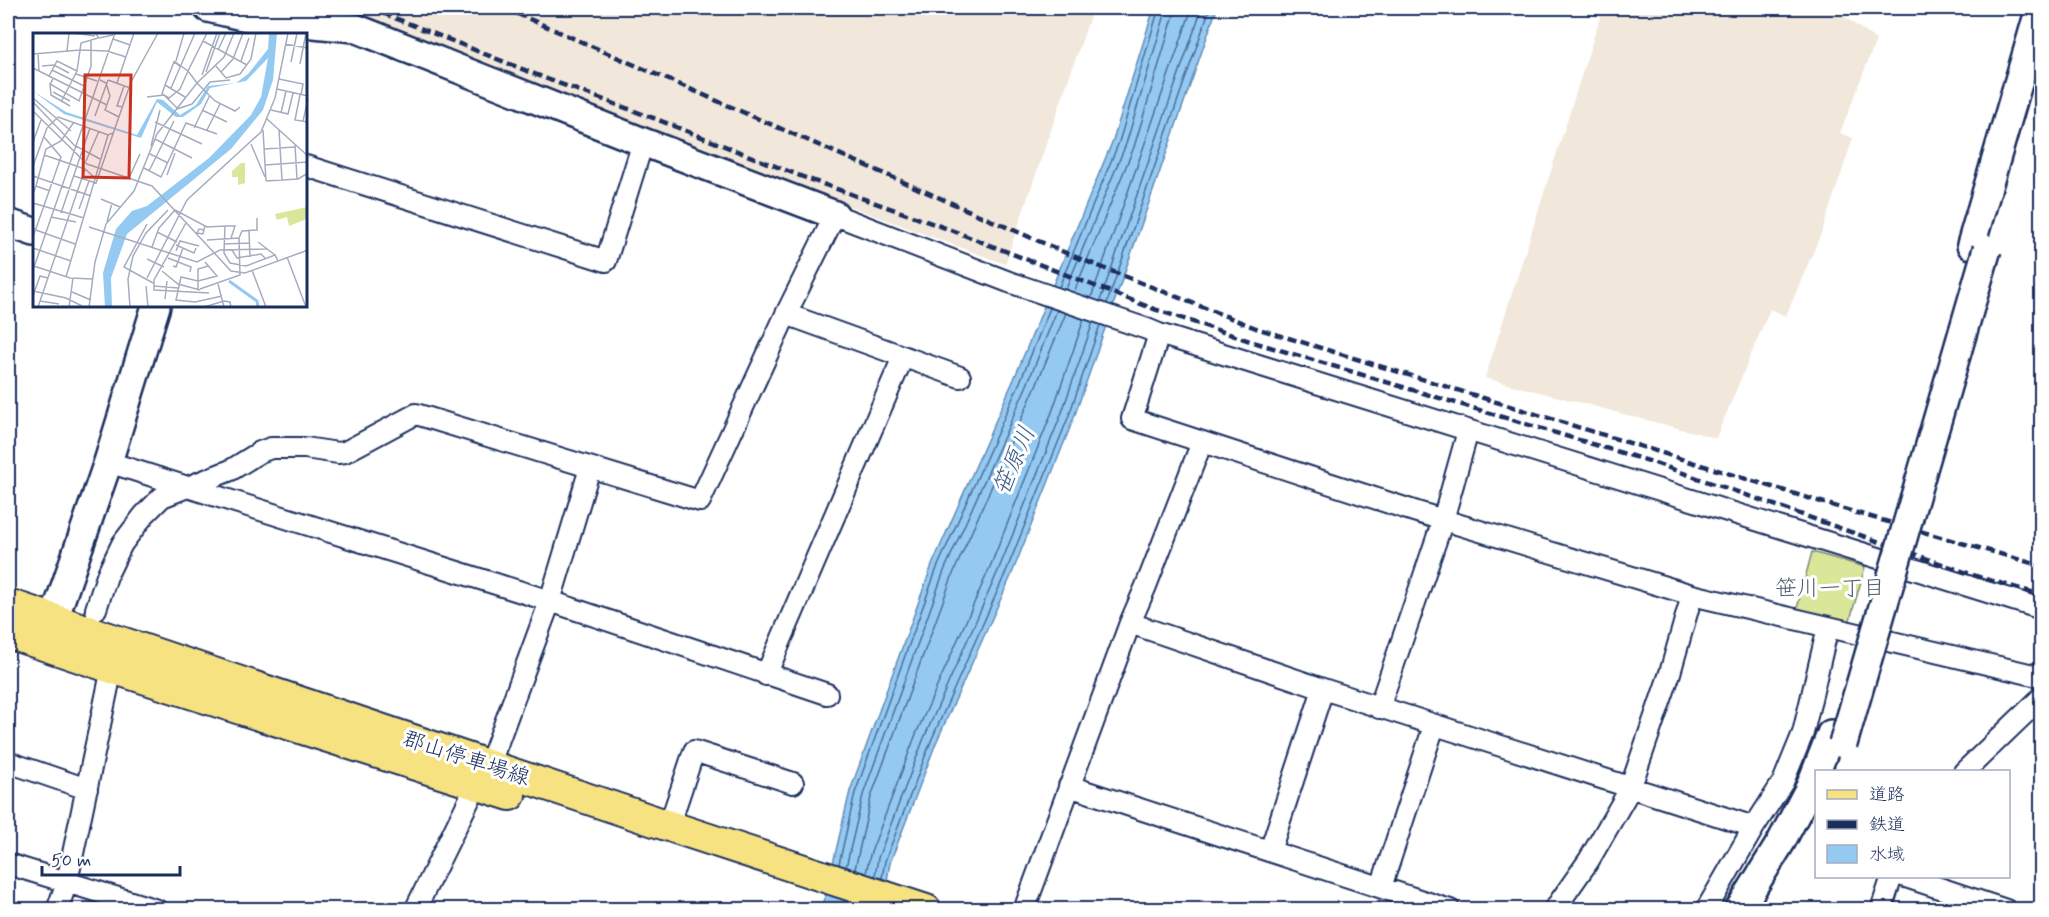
<svg xmlns="http://www.w3.org/2000/svg" width="2049" height="917" font-family="Mynerve,'Klee One',sans-serif">
<style>
.built{fill:#f1e7da}
.green{fill:#dae79a;stroke:#7a8b7c;stroke-width:1.5}
.water{fill:#94caf2;stroke:#648cb7;stroke-width:1.5}
.lines{fill:none;stroke-linecap:round;stroke-linejoin:round}
.shore{stroke:#4b6d99;stroke-width:1.5}
.street-casing{stroke:#1b2f5e;stroke-width:24}
.secondary-casing{stroke:#1b2f5e;stroke-width:32}
.primary-casing{stroke:#1b2f5e;stroke-width:34}
.street{stroke:#fff;stroke-width:20}
.secondary{stroke:#fff;stroke-width:27}
.primary{stroke:#f7e281;stroke-width:30}
.rail{stroke:#1b2f5e;stroke-width:4.5;stroke-dasharray:9 4.5;stroke-linecap:butt}
.secondary-bridge-casing{stroke:#1b2f5e;stroke-width:32;stroke-linecap:butt}
.secondary-bridge{stroke:#fff;stroke-width:27}
.labels{text-anchor:middle;dominant-baseline:central;stroke-width:6;stroke-linejoin:round;paint-order:stroke}
.park-label{font-size:22px;fill:#4b5d6d;stroke:#fff}
.street-label{font-size:22px;fill:#1b2f5e;stroke:#fff}
.water-label{font-size:24px;font-style:italic;fill:#3f5e8a;stroke:#fff}
.inset-river{fill:none;stroke:#94caf2;stroke-width:3}
.inset-road{fill:none;stroke:#a4acbf;stroke-width:1.5}
.view{fill:#c8321e;fill-opacity:0.15;stroke:#c8321e;stroke-width:3}
.inset-edge{fill:none;stroke:#1b2f5e;stroke-width:3}
</style>
<rect width="100%" height="100%" fill="#fff"/>
<filter id="ink" filterUnits="userSpaceOnUse"><feTurbulence type="fractalNoise" baseFrequency=".0167" numOctaves="2"/><feDisplacementMap in="SourceGraphic" scale="12" xChannelSelector="R" yChannelSelector="G"/><feConvolveMatrix kernelMatrix="1 2 1 2 8 2 1 2 1" color-interpolation-filters="sRGB"/></filter>
<g filter="url(#ink)">
<!-- built -->
<path class="built" d="M309,8H1093L1005,264L653,133L340,13Z
M1603,8H1833L1876,40L1840,133L1853,138L1822,231L1786,316L1770,309L1716,438L1485,378Z"/>
<!-- green -->
<path class="green" d="M1812,552L1865,567L1848,627L1796,612Z"/>
<!-- water -->
<path class="water" d="M1154,8H1217L1073,420L1011,576L936,743L890,863L882,909L822,910L850,791L932,565L1014,379L1113,140Z"/>
<g class="lines">
<!-- shore -->
<path class="shore" d="M1059,287L1119,142L1159,8
M1066,289L1126,144L1167,8
M1074,292L1134,147L1176,8
M1091,298L1192,8
M1100,301L1202,8
M1107,303L1210,8
M839,864L855,793L937,568L1020,382L1050,308
M846,867L863,795L944,571L1027,385L1057,310
M855,869L871,797L953,574L1035,388L1066,313
M866,873L870,855L916,734L990,567L1052,412L1084,319
M875,876L878,858L924,738L998,571L1061,415L1093,322
M882,878L885,861L931,741L1005,574L1068,418L1100,325"/>
<!-- street casing -->
<g class="street-casing">
<path id="street" d="M306,166L606,261L643,142
M786,314L960,377
M1159,334L1132,419L1417,512L1692,595L2042,677
M108,462L550,601L827,694
M96,609L108,573L122,544L144,515L162,497L231,470L260,452L271,448H305L338,453L345,452L416,414L700,501L786,314L835,215L1009,282L1147,329L1159,334L2042,609
M1130,623L1323,689L1754,827L1706,910
M766,675L903,357
M1379,708L1443,520L1468,431
M8,762L87,789
M1964,772L2042,697
M1069,786L1450,910
M669,826L694,751L793,783
M1754,827L1783,782L1803,733L1828,627
M1270,851L1323,689
M8,864L157,910
M1903,876L2006,910
M1381,887L1434,726
M57,910L67,882L112,668
M415,910L477,784L489,766L550,601L590,468
M1024,910L1130,623L1146,586L1202,442
M1554,910L1589,860L1630,789L1670,673L1692,595
M1881,910L1892,876"/>
</g>
<!-- secondary casing -->
<g class="secondary-casing">
<path id="secondary" d="M208,8L251,18L355,28L643,142L835,215
M8,223L34,232
M1971,245L2040,8
M54,619L108,462L156,306
M1739,910L1781,842L1810,787L1831,734"/>
</g>
<!-- primary casing -->
<g class="primary-casing">
<path id="primary" d="M8,604L669,826L926,910
M8,633L112,668L510,795"/>
</g>
<!-- street -->
<use href="#street" class="street"/>
<!-- secondary -->
<use href="#secondary" class="secondary"/>
<!-- primary -->
<use href="#primary" class="primary"/>
<!-- rail -->
<path class="rail" d="M370,8L547,79L656,119L803,177L951,230L1154,309L1250,341L1652,462L1982,578L2042,595
M504,8L1073,256L1256,328L1857,513L2042,566"/>
<!-- secondary-bridge casing -->
<g class="secondary-bridge-casing">
<path id="secondary-bridge" d="M1843,744L1987,249"/>
</g>
<!-- secondary-bridge -->
<use href="#secondary-bridge" class="secondary-bridge"/>
</g>
</g>
<g class="labels">
<!-- park labels -->
<g class="park-label">
<text x="1830" y="589">笹川一丁目</text>
</g>
<!-- street labels -->
<g class="street-label">
<text transform="translate(466 759) rotate(18)">郡山停車場線</text>
</g>
<!-- water labels -->
<g class="water-label">
<text transform="translate(1015 461) rotate(-67)">笹原川</text>
</g>
</g>
<!-- overview -->
<g transform="translate(33 33)">
<rect width="274" height="274" fill="#fff"/>
<path d="M208,130H212V150L205,152V144H199V138ZM274,174V185L271,187L256,193L254,184L244,187L242,181Z" fill="#dae79a"/>
<path d="M236,0H244L240,47L230,77L198,116L94,201L78,245L79,274H72L70,240L83,196L99,178L114,173L176,125L218,82L228,64L235,25L213,48L177,55L168,71L150,84H143L124,69L108,105L31,81L0,58L33,79L104,102L124,66L130,67L147,82L163,72L175,53L203,50L215,41L235,16Z" fill="#94caf2"/>
<path class="inset-river" d="M196,248L224,268L225,274"/>
<path class="inset-road" d="M41,0L62,3M62,0L66,5L80,2M201,0L191,24L164,50L182,68L202,78L207,74M80,6L97,12M170,8L214,32M252,11L275,15M185,17L193,0M34,18L36,0M5,20L6,38M0,21L47,17L74,18L93,24M141,28L155,38L147,56L136,65L129,61L132,52L141,29L148,34M143,28L151,0M208,28L216,5M258,29L264,0M267,31L273,0M182,32L193,45L207,41L218,26L223,0M9,33L21,32L36,40M0,35L74,72M19,37L51,53M173,39L187,0M188,39L200,26L210,0M43,41L64,48M169,42L184,0M16,43L24,28L44,38M20,46L17,51L46,68L58,33V7M246,46L270,51L268,62M67,47L73,50L77,63L72,77L86,84M75,47L97,55M84,50L101,0M17,51L18,62L37,73M132,52L152,64M138,55L162,0M244,56L275,63M20,59L37,68M267,62L262,87L275,89M114,64L131,62L144,75M0,65L38,98M0,69L42,113M28,69L44,38L48,10L65,5M90,74L84,73L91,53M144,76L159,71L177,49L197,47M169,77L194,89M238,77L255,81L260,60M0,78L54,131L119,153L198,238L212,240L275,217M248,80L253,58M62,83L75,47M25,84L75,102L80,100M234,86L275,123M270,88L275,66M122,89L169,111M161,95L177,62M174,97L187,71M230,97L233,148M246,97L249,147M122,106L159,125M0,109L8,87M218,111L232,144M262,112L264,146M43,113L67,126M118,113L127,77M231,116L262,114M117,121L135,130M11,122L52,136L61,144M53,128L66,98M232,132L275,129M0,133L14,95L25,84M111,135L128,144L153,90L184,101M116,138L141,88M134,142L142,120M0,143L58,163M41,143L63,150L98,49L125,0M96,145L107,121M233,148L265,146L275,140M3,153L13,116L28,108L41,89M0,161L3,153L17,158M68,166L87,174M0,170L51,185M46,176L56,148M28,180L57,95M18,184L43,189M74,189L79,170M153,190L121,247V257L176,260M114,191L91,234L120,250M192,193H202L198,205M56,194L164,229L187,217L234,216M0,196L42,211M171,197L166,196L164,200L170,201L172,192M216,198L217,224M124,199L144,209M0,204L28,124L11,104M174,207L206,205L209,198L224,197V185M225,209L242,222M191,211L217,210M143,212L161,220L163,215M119,214L126,195L142,177L174,194L192,193L191,220L197,230L213,233L242,222L245,228M0,215L38,228M199,217L204,225L228,221L232,225M143,218L147,208L166,213M254,224L273,274M135,225L158,234L157,239M114,226L131,234M172,229L184,243L165,248L148,244L143,267L162,269L189,263M1,233L37,245L60,246M140,233L143,234L150,215M0,237L82,0M219,237L233,274M129,238L145,251L167,257M33,244L75,102M114,245L154,167L228,99L242,65L255,0M185,251L191,274M113,253L115,274M121,253L145,255M165,256V236L175,233M167,256L207,242L206,205M0,258L33,265L49,273M39,259L58,267M0,263L7,243L15,245M132,266L134,248M7,268L26,271M5,274L52,136M36,274L40,245M56,274L62,229L73,191L101,158L124,101L164,50L155,38L174,0M97,274L95,246L100,223L113,200L135,177M171,274L191,268L197,269L198,274"/>
<path class="view" d="M52,42H98L96,145L50,144Z"/>
<rect width="274" height="274" class="inset-edge"/>
</g>
<!-- margin -->
<rect width="2049" height="917" fill="none" stroke="#fff" stroke-width="30"/>
<rect x="15" y="15" width="2019" height="887" fill="none" stroke="#1b2f5e" stroke-width="2" filter="url(#ink)"/>
<!-- legend -->
<rect x="1815" y="770" width="195" height="108" fill="#ffffff" stroke="#a4acbf" stroke-width="1.5"/>
<rect x="1827" y="790" width="30" height="9" fill="#f7e281" stroke="#a4acbf" stroke-width="1.5"/>
<text x="1869" y="800" font-size="18" fill="#1b2f5e">道路</text>
<rect x="1827" y="820" width="30" height="9" fill="#1b2f5e" stroke="#a4acbf" stroke-width="1.5"/>
<text x="1869" y="830" font-size="18" fill="#1b2f5e">鉄道</text>
<rect x="1827" y="845" width="30" height="18" fill="#94caf2" stroke="#a4acbf" stroke-width="1.5"/>
<text x="1869" y="860" font-size="18" fill="#1b2f5e">水域</text>
<!-- scale -->
<path d="M42 866v9h138v-9" fill="none" stroke="#1b2f5e" stroke-width="3"/>
<text x="51" y="866" font-size="18" fill="#1b2f5e" stroke="#ffffff" stroke-width="4.5" paint-order="stroke">50 m</text>
</svg>
